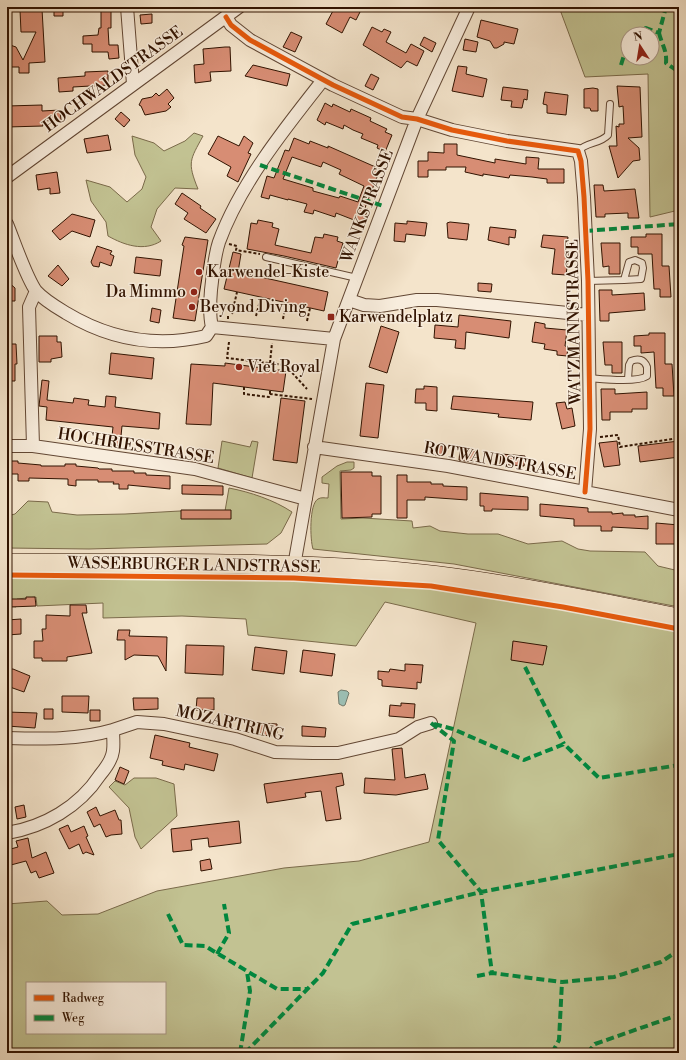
<svg xmlns="http://www.w3.org/2000/svg" width="686" height="1060" font-family="'Libre Bodoni',serif">
<style>
.green{fill:#c2c292;stroke:#7a6a4a;fill-rule:evenodd}
.water{fill:#9cbfb4;stroke:#717a6c}
.building{fill:#d78d74;stroke:#311301;fill-rule:evenodd}
.lines{fill:none;stroke-linecap:round;stroke-linejoin:round}
.lane-casing{stroke:#624734;stroke-width:8}
.street-casing{stroke:#624734;stroke-width:14}
.primary-casing{stroke:#311301;stroke-width:20}
.path{stroke:#311301;stroke-width:2;stroke-dasharray:3 2;stroke-linecap:butt}
.lane{stroke:#f8eddd;stroke-width:6}
.street{stroke:#f8eddd;stroke-width:12}
.primary{stroke:#f4e4cb;stroke-width:19}
.quiet{stroke:#00873e;stroke-width:4;stroke-dasharray:8 4;stroke-linecap:butt}
.cycleway-casing{stroke:#f8eddd;stroke-width:8}
.cycleway{stroke:#e8590c;stroke-width:5}
.poi-dot{fill:#8f2418;stroke:#f8eddd;stroke-width:1.5}
.labels{text-anchor:middle;dominant-baseline:central;stroke-width:3;stroke-linejoin:round;paint-order:stroke}
.street-label{font-size:16px;fill:#311301;stroke:#f8eddd}
.poi-label{font-size:16px;fill:#311301;stroke:#f8eddd;text-anchor:start}
</style>
<rect width="100%" height="100%" fill="#f4e4cb"/>
<filter id="stains"><feTurbulence type="fractalNoise" baseFrequency=".005" numOctaves="4"/><feColorMatrix values="0 0 0 0 .2 0 0 0 0 .09 0 0 0 0 .02 0 0 0 .5 -.17"/></filter>
<radialGradient id="worn" r=".72"><stop offset=".6" stop-color="#630" stop-opacity="0"/><stop offset="1" stop-color="#630" stop-opacity=".3"/></radialGradient>
<!-- green -->
<path class="green" d="M559,7H679V210L650,217L648,74L585,77ZM628,34H652V58H628Z
M194,133L203,136C190,160 187,162 198,189L175,188L157,209L151,227L161,241C144,252 124,245 108,236L106,222L91,201L86,180L110,187L127,202L142,189L146,177L135,155L132,136L154,143L164,151L185,141Z
M222,441L250,447L252,441L258,442L252,478L218,468Z
M347,462H354V468L351,470L340,471L341,519L363,518L412,521L413,528L430,526L440,531L468,534H498L528,544L562,541L578,549L590,551L645,552L658,566L679,571V607L454,564L313,549C310,540 309,504 318,499C321,497 325,498 328,498L329,484L322,483V477L337,466Z
M229,488C250,492 274,500 292,512L281,533L267,544L89,549L7,548V516L15,514L28,501L48,502L52,512L77,515L125,514L180,511L215,518L225,511Z
M7,577L295,581L431,588L562,609L679,632V1053H7V904L47,901L62,915L98,914L157,891L284,868L359,861L429,842L476,623L385,602L356,646L248,635L246,619L182,616L103,618V603L37,606L36,597L17,599L16,607L7,606ZM27,983H165V1033H27Z
M134,778H156L174,784L177,816L141,849L135,837L129,808L109,787L115,781L125,785Z"/>
<!-- water -->
<path class="water" d="M341,690L347,691L349,693L345,705L343,706L339,704L338,692Z"/>
<!-- building -->
<path class="building" d="M101,7H111V28H108L109,45H118L119,58L109,59L108,52H92V44H83V36L98,35L99,28H101Z
M335,7H341L347,10L348,7H351L360,12L356,20L350,17L342,33L326,24Z
M42,9L45,62L29,63V73H19V67H7V44L16,47L23,60L36,32H21L20,10Z
M54,9H63V16H54Z
M152,14V23L141,24L140,15Z
M481,20L518,29L514,44L504,42V44L497,48H494L490,41L477,37Z
M372,27L382,32L384,29L391,32L386,42L406,53L411,44L424,51L417,66L407,61L401,68L363,45Z
M291,32L302,37L295,52L283,47Z
M424,37L436,43L432,52L420,45Z
M465,39L478,42L476,52L463,50Z
M225,47H230L231,71L210,72L211,81L195,83L194,65L204,64L203,49Z
M253,65L290,74L287,86L245,76Z
M458,66L467,67L466,74L487,79L483,97L452,91Z
M108,71V85L73,87V91L59,92L58,78L85,76V72Z
M371,74L379,78L373,90L365,86Z
M617,86L640,87L642,137L628,138L639,148L640,160L633,161L618,178L609,146H617L616,126L619,127V124H624L623,106L619,107Z
M503,87L528,90L527,100L524,99L522,108L511,107L512,101L501,100Z
M593,88L598,89V111H591L590,108H584V89Z
M167,89L174,98L168,104L171,107L166,111L145,115L141,106L139,105L142,99L152,97L156,93L159,96Z
M545,92L568,95L566,115L547,113V105L543,104Z
M325,103L332,107L333,104L350,112L351,109L371,118L370,121L387,129L385,132L392,135L385,152L377,148L378,145L361,138L363,134L353,130L344,125L343,129L326,122L325,125L317,120Z
M42,105V111L60,110L61,120L42,121L43,126L7,127V106Z
M121,112L130,120L124,127L115,119Z
M108,135L111,150L87,153L84,139Z
M218,136L239,146L244,136L253,143L248,153L251,154L238,182L227,176L231,167L208,154Z
M294,138L309,144L310,141L328,148V146L380,169L365,208L368,209L361,227L353,224L354,220L336,213L335,217L314,210L313,214L304,212L307,204L288,199V200L270,195L269,199L261,197L267,176L274,178L285,150L289,151ZM292,157L321,167L323,162L341,170L339,174L364,186L358,202L340,196L339,198L313,191V188L283,179Z
M444,144H457V155L495,163V159L526,164V157L539,158L538,169H564V183H547V179L532,177L510,175L509,178L483,174V176L465,172L466,167H446V170H428V177H418V161H428V152L444,153Z
M57,172L60,193L50,194V188L38,190L36,175Z
M594,185H603L604,191L635,189L639,218H628V213L605,214V217H596Z
M182,193L201,206L200,208L216,219L206,233L184,219L188,213L175,204Z
M72,214L95,220L90,237L72,231L60,240L52,231Z
M258,220L273,223L272,227L279,229L275,245L311,253L315,237L323,238L324,234L338,237L337,241L343,243L336,268L284,256L247,249L251,223L257,224Z
M407,221L427,223L425,236L406,234L405,242L394,241L395,223L407,224Z
M450,222L469,224L467,240L448,238L447,223Z
M490,227L516,230L515,238L509,237V245L488,240Z
M646,234H662V266H669L671,297H660V289H654L652,254H638V247H631V237H646Z
M543,235L568,237L566,253H569L566,275L552,274L555,249L541,247Z
M185,237L208,240L195,321L173,318L184,246L182,245Z
M601,243H620V274H609V266L603,267Z
M97,246L112,251L110,254L114,256L111,266L100,262L99,267L93,266L91,262Z
M233,252L241,254L238,272L328,292L324,311L224,289Z
M136,257L162,260L160,276L134,273Z
M58,265L69,279L62,286L48,276Z
M7,281L15,288V301H7Z
M478,283L492,284L491,292L478,291Z
M599,290H612V295L644,293L645,310L609,313V321H600Z
M152,308L161,310L159,323L150,321Z
M459,315L511,321L509,338L466,332L465,349L455,348L456,340L434,338L435,325L458,327Z
M535,322L545,324V328L567,330L565,346L568,347L567,356L557,355V351L544,349L545,344L532,342Z
M381,326L399,332L387,373L369,367Z
M649,333H665V364H672L674,396H663V388H656L654,352L641,353V346H634V336L649,335Z
M39,336H57V342H61L62,357L51,359V362H39Z
M603,342H622V373H612V365H605Z
M7,344H16L17,364H15V381H7Z
M111,353L154,358L152,379L109,374Z
M225,363L286,371L283,392L213,383L211,425L186,424L191,364L225,366Z
M42,380L49,381L47,400L73,403L74,398L89,400L88,405L105,407L106,396L116,397L115,407L160,413L159,429L122,426L120,446L111,445L113,427L46,420L47,407L39,406Z
M366,383L384,385L378,438L360,436Z
M424,386L437,387V411L426,410V403H415L416,389H424Z
M601,389H615V394L647,392V409H632V412H610V420H602Z
M453,396L533,402L531,420L498,417L499,414L451,409Z
M281,398L305,401L297,463L273,460Z
M565,402L567,409L572,408L575,426L562,429L556,403Z
M617,441L620,465L604,467L599,443Z
M679,441V457L640,462L638,446Z
M433,445L443,446L442,455H433Z
M460,450L478,451L477,463L459,460Z
M501,454L525,456L524,466L500,464Z
M7,461H18V463L41,465V466H65V464H76V466L98,468L99,469H112V471H134V473H146V475L170,476V489L128,485V489H119V484H113L114,482H98V480H76V486L68,485V479L29,478V481H18V474H7Z
M341,472H372V476H381V514H372V517L342,518Z
M397,475H407V482H431V484H443V486L467,487V500L425,497V500H407V518H397Z
M182,485L223,486V495L182,494Z
M480,493L528,497V510L492,509V511H484V506H480Z
M540,504L588,508V512H612V514L623,513V515H635V517L648,516V529L612,527V531H601V526H574V519L540,516Z
M181,510H231V519H181Z
M656,523L679,525V544H656Z
M26,597H35L36,606L9,607V599H26Z
M70,605H86L87,613H82L92,653L67,657V661H42V658H34V641H43L42,629H46V615L70,616Z
M21,619V634L7,635V620Z
M118,630H130L129,636L167,637L166,671L158,656L134,655L125,660V640H117Z
M513,641L547,646L543,665L511,660Z
M186,645L224,646L223,675L185,673Z
M255,647L287,651L284,674L252,670Z
M303,650L335,654L332,676L300,672Z
M405,664L423,665L421,683L417,682V689L382,686V680L378,679V671L389,672L390,669L405,671Z
M7,669H13L30,676L24,692L7,686Z
M62,696H89L88,713L62,712Z
M133,698H158V709L134,710Z
M197,698H214V710H196Z
M401,703L415,704L414,718L389,716L390,705L401,706Z
M44,709H53V719H44Z
M90,710H100V721H90Z
M7,712L37,713L35,728L7,726Z
M259,723L277,724V736L259,735Z
M302,726L326,728L325,737L302,736Z
M155,735L190,743L189,747L218,754L214,771L185,764L184,770L162,765L163,761L150,758Z
M402,748L405,778L425,774L428,789L396,795L364,793L365,778L395,780L392,749Z
M120,767L129,771L124,784L115,780Z
M342,773L344,785L336,787L341,819L326,821L321,791L305,793L306,797L267,803L264,784Z
M24,805L26,817L17,819L15,807Z
M96,807L100,816L115,810L119,820H121L122,834L111,835L106,837L100,824L94,827L87,812Z
M239,821L241,843L209,847L208,838L191,840L192,850L173,852L171,829Z
M68,825L71,832L84,826L88,836L86,837L94,855L86,852L83,854L79,844L69,849L59,829Z
M28,838L32,858L46,852L54,873L39,878L36,871L31,873L26,861L7,866V850L18,847L16,841Z
M210,859L212,869L201,871L200,861Z"/>
<g class="lines">
<!-- lane casing -->
<g class="lane-casing">
<path id="lane" d="M578,151C586,142 600,144 608,135L610,104
M266,257L357,278
M588,281L624,280L629,262L635,260L642,263L643,268L641,279L624,280
M589,378C602,379 637,383 647,376V367C644,359 638,358 631,361L629,365L628,379"/>
</g>
<!-- street casing -->
<g class="street-casing">
<path id="street" d="M127,7L133,84
M226,17L231,25L250,40L333,85L402,117L417,119L452,130L507,141L578,151L581,161L584,197L588,281L590,429L585,492
M7,177L239,7
M7,224C14,241 26,277 36,291C44,300 56,307 66,313C109,339 156,348 206,336L212,327
M349,300L364,305L380,306L417,300H437L588,315
M212,327C209,315 210,302 211,290C213,274 214,257 219,242C240,184 285,128 323,80
M212,327L334,339
M7,446H33L195,469L306,499
M33,446L29,307L36,291
M314,447L448,466L679,510
M294,566L334,339L417,119L469,7
M113,730L137,722L164,724L235,739L275,752L313,753H338L399,739L418,727L431,723
M7,738C42,739 79,740 113,730C113,736 114,745 113,751C112,759 105,769 100,775C79,807 44,827 7,833"/>
</g>
<!-- primary casing -->
<g class="primary-casing">
<path id="primary" d="M7,563C130,564 254,561 377,570C479,577 579,599 679,618"/>
</g>
<!-- path -->
<path class="path" d="M229,244L237,246L236,250L260,254
M232,314L237,292
M256,316L261,297
M228,319V314
M283,319L286,303
M307,321L310,308
M229,342L227,358L285,365L307,389
M270,363L272,343
M244,387V394L269,397L270,394L312,399
M270,394V390
M600,437L618,435L620,447L679,438"/>
<!-- lane -->
<use href="#lane" class="lane"/>
<!-- street -->
<use href="#street" class="street"/>
<!-- primary -->
<use href="#primary" class="primary"/>
<!-- quiet -->
<path class="quiet" d="M659,33C662,45 667,50 666,63L679,72
M634,34L646,28L659,33L666,7
M621,65L628,42
M260,165L383,206
M585,231L679,224
M525,667L564,744
M431,723L454,741L438,840L481,892L492,973
M434,724L453,729L524,760L564,744L599,778L679,765
M168,914L183,945L205,946L277,989H308
M217,954L229,933L224,904
M477,976L492,973L562,982L614,977L661,962L679,950
M240,1053L250,991L247,972
M245,1053L323,973L352,924L481,892L679,854
M552,1053L559,1040L562,982
M587,1053L595,1044L675,1016L679,1012"/>
<!-- cycleway casing -->
<g class="cycleway-casing">
<path id="cycleway" d="M226,17L231,25L250,40L333,85L402,117L417,119L452,130L507,141L578,151L581,161L584,197L588,281L590,429L585,492
M7,575L294,578L431,586L563,607L679,629"/>
</g>
<!-- cycleway -->
<use href="#cycleway" class="cycleway"/>
</g>
<!-- markers -->
<g class="poi-dot">
<circle cx="199" cy="272" r="4"/>
<circle cx="194" cy="292" r="4"/>
<circle cx="192" cy="307" r="4"/>
<rect x="327" y="313" width="8" height="8" rx="2"/>
<circle cx="239" cy="367" r="4"/>
</g>
<g class="labels">
<!-- street labels -->
<g class="street-label">
<text transform="translate(113 79) rotate(-36)">HOCHWALDSTRASSE</text>
<text transform="translate(367 206) rotate(-69)">WANKSTRASSE</text>
<text transform="translate(574 322) rotate(-91)">WATZMANNSTRASSE</text>
<text transform="translate(136 446) rotate(9)">HOCHRIESSTRASSE</text>
<text transform="translate(500 461) rotate(10)">ROTWANDSTRASSE</text>
<text transform="translate(194 565) rotate(1)">WASSERBURGER LANDSTRASSE</text>
<text transform="translate(230 723) rotate(13)">MOZARTRING</text>
</g>
<!-- poi labels -->
<g class="poi-label">
<text x="207" y="272">Karwendel-Kiste</text>
<text x="186" y="292" text-anchor="end">Da Mimmo</text>
<text x="200" y="307">Beyond Diving</text>
<text x="339" y="317">Karwendelplatz</text>
<text x="247" y="367">Viet Royal</text>
</g>
</g>
<!-- margin -->
<rect width="686" height="1060" fill="none" stroke="#f4e4cb" stroke-width="24"/>
<rect x="8" y="8" width="670" height="1044" fill="none" stroke="#311301" stroke-width="2"/>
<rect x="12" y="12" width="662" height="1036" fill="none" stroke="#311301"/>
<!-- legend -->
<rect x="26" y="982" width="140" height="52" fill="#f8eddd" stroke="#a89685"/>
<rect x="34" y="995" width="20" height="6" fill="#e8590c" stroke="#a89685"/>
<text x="62" y="1002" font-size="12" fill="#311301">Radweg</text>
<rect x="34" y="1015" width="20" height="6" fill="#00873e" stroke="#a89685"/>
<text x="62" y="1022" font-size="12" fill="#311301">Weg</text>
<!-- north arrow -->
<g transform="translate(640 46) rotate(348)"><circle r="19" fill="#f8eddd" stroke="#a89685"/>
<path d="M0-3L7 15L0 10L-7 15Z" fill="#8f2418"/>
<text y="-6" font-size="11" font-weight="bold" text-anchor="middle" fill="#311301">N</text>
</g>
<rect width="100%" height="100%" filter="url(#stains)"/>
<rect width="100%" height="100%" fill="url(#worn)"/>
</svg>
